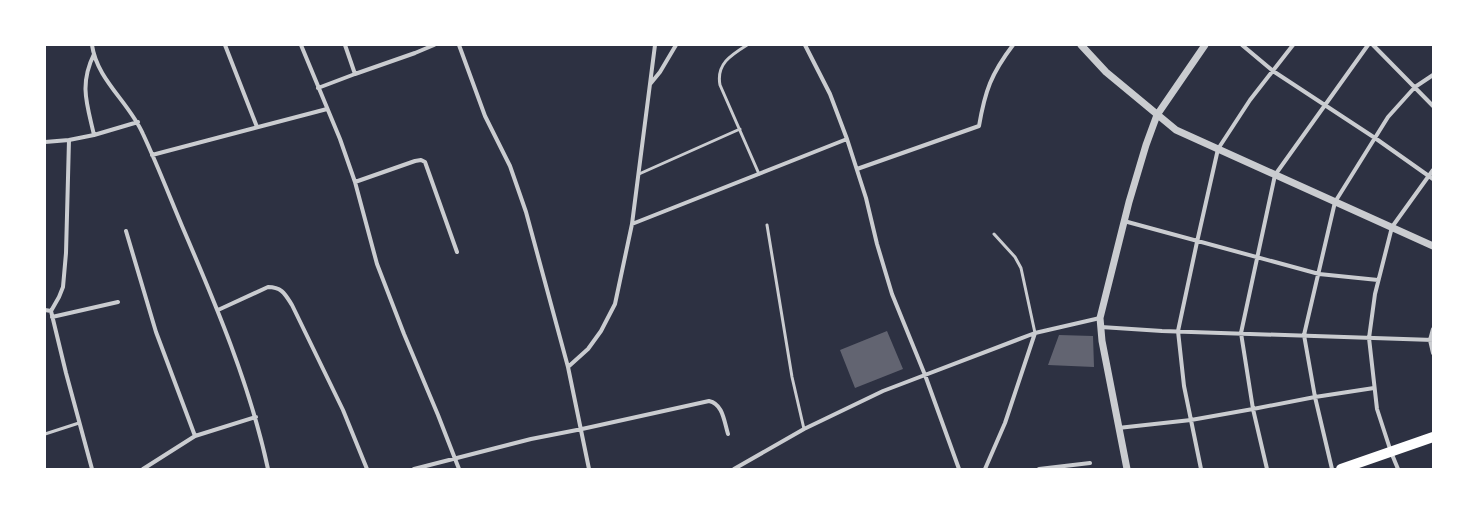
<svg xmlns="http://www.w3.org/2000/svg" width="1478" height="514" font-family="Karla,sans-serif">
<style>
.building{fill:#626471}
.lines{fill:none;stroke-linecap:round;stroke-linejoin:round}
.service{stroke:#caccd0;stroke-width:3}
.minor{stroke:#caccd0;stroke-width:4}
.tertiary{stroke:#caccd0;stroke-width:7}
.primary{stroke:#fff;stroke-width:10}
</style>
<rect width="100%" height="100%" fill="#2d3142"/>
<!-- building -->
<path class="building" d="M887,331L903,369L855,388L840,350Z
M1059,335L1093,336L1094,367L1048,365Z"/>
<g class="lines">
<!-- service -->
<path class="service" d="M747,45C731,55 716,64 720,85L759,174
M639,174L740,129
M767,225L792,377L804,429
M994,234L1015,257L1021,268L1035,333
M45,434L79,423"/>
<!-- minor -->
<path class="minor" d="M92,45C97,80 129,102 143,134C157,164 169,195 182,226C216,305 250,385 268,469
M225,45L257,127
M301,45L340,139L355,182L377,264L404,334L438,415L459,469
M345,45L355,74L415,53L434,45
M459,45L485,116L510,166L526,212L568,367
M805,45L830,94L847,139L866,198L877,244L892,294L925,375L959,469
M1242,45L1273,71L1375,138L1433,179
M1373,45L1433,106
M651,83L660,72L676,45
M318,88L355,74
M94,135C87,104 79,85 94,54
M45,142L69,140
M152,155L327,109
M857,169L979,126C985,91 991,74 1013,45
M355,182L415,161L421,160L425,162L457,252
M1124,221L1319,274L1378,280
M632,224L847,139
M126,231L156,332L195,436
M45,310L51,311L66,373L92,469
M218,310L268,287C282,287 285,294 292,305L343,410L367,469
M51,311L59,297L63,287L66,253L69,140L94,135L138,122
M52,317L118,302
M1101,327L1162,331L1433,340
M1433,329L1430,340L1433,353
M1118,428L1191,420L1253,409L1315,397L1374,388
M143,469L195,436L256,417
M414,469L531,439L582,429L709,401C723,404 724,421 728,434
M589,469L568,367L588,349L601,331L615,304L632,224L655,45
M734,469L804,429L883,391L1035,333L1100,318
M985,469L1005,423L1035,333
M1039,469L1090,463
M1201,469L1184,386L1178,331L1197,242L1218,149L1250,100L1293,45
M1267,469L1253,409L1241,333L1275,175L1368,45
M1332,469L1315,397L1304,335L1335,202L1388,117L1415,87L1433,75
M1398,469L1391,452L1377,409L1369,338L1375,294L1392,227L1433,170"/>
<!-- tertiary -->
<path class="tertiary" d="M1081,45L1106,72L1176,130L1433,246
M1127,469L1102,341L1100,318L1129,202L1146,145L1157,115L1205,45"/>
<!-- primary -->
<path class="primary" d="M1341,469L1433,437"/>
</g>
<!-- border -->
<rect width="1478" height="514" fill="none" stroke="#ffffff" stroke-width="92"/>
</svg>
